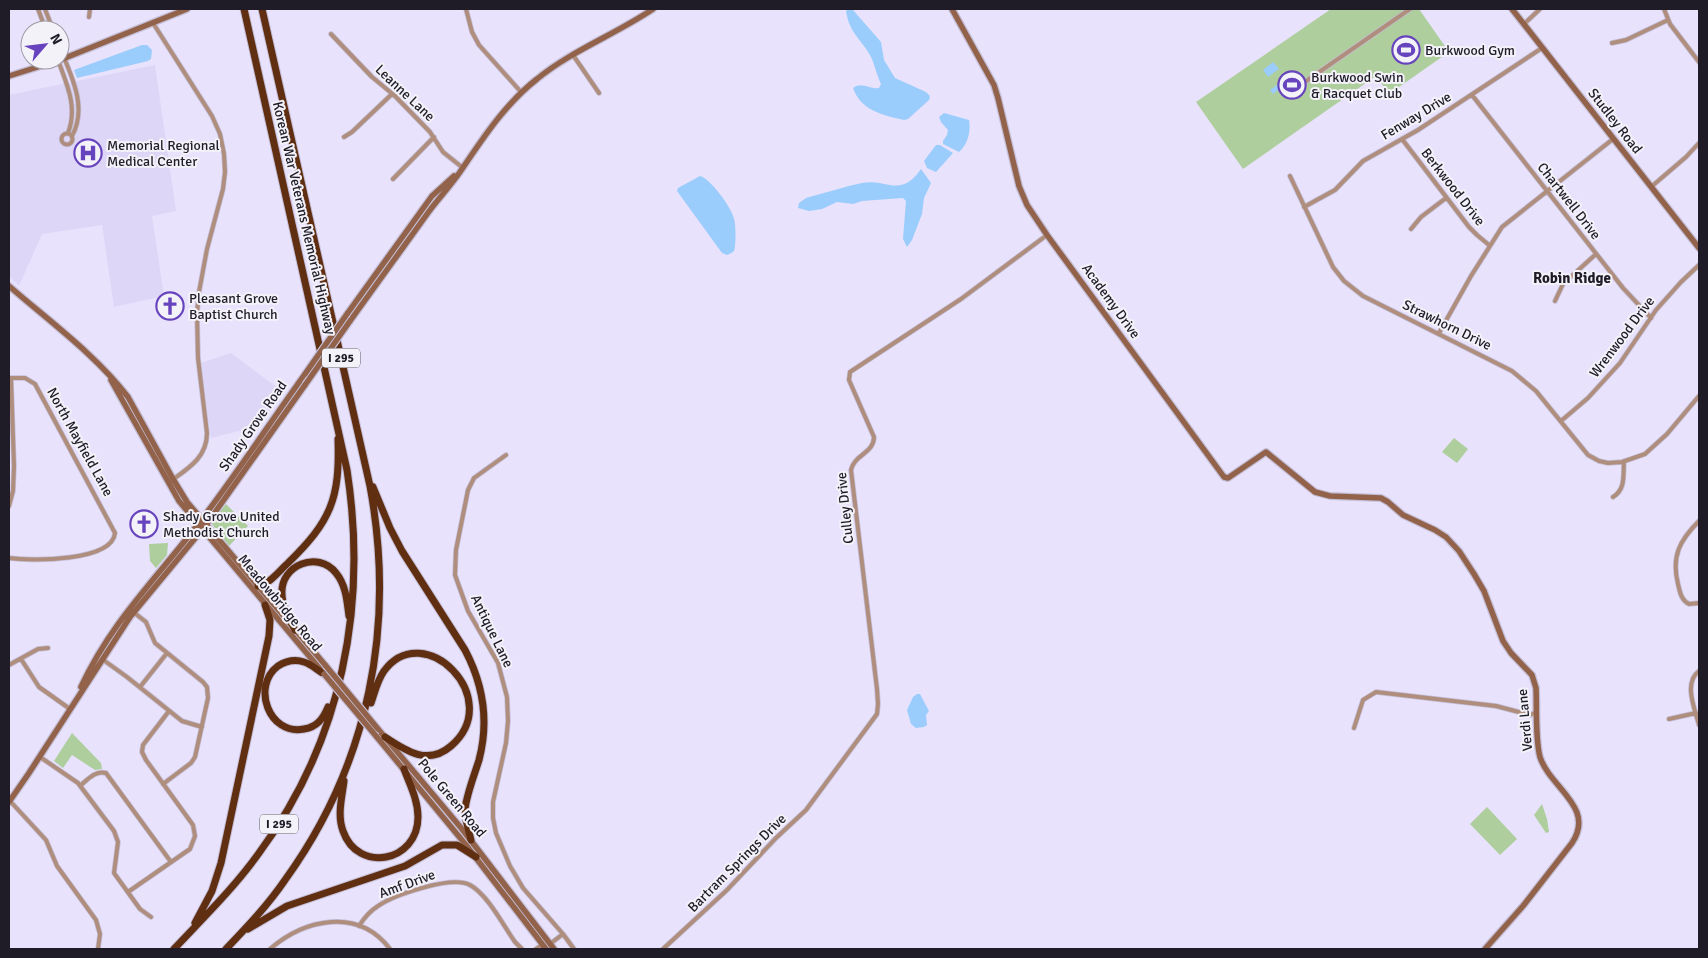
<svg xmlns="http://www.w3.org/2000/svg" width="1708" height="958" font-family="Signika,sans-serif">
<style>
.built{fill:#ded6f7}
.green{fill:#afce9d}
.water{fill:#9bcdfc}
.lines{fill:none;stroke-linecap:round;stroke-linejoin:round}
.street-casing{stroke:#c4bed7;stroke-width:5.5}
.secondary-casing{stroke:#c4bed7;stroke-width:8}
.highway-casing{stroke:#c4bed7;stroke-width:9}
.street{stroke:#af8e7d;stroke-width:4}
.secondary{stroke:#92634a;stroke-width:5.5}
.highway{stroke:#602e10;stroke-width:7}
.secondary-bridge-casing{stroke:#c4bed7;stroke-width:8;stroke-linecap:butt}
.secondary-bridge{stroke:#92634a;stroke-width:5.5}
.labels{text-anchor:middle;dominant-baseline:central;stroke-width:4;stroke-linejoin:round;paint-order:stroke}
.shield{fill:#f4f2f9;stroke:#5f5c67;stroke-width:1}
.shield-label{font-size:12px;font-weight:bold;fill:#1f1c28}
.poi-label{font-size:14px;fill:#1f1c28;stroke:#f4f2f9;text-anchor:start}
.street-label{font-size:14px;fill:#1f1c28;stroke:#f4f2f9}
.neighbourhood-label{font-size:15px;font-weight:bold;fill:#1f1c28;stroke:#f4f2f9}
</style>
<rect width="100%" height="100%" fill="#e8e2fd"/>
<!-- built -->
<path class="built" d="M155,65L176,211L152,216L164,296L114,307L102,225L42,234L19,286L9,276V95Z
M231,353L283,392L258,426L211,438L201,363Z"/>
<!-- green -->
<path class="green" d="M1331,9H1405L1406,10L1419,9L1449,52L1389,94L1376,76L1243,169L1196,102Z
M1454,438L1468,449L1457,463L1442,452Z
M226,504L248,526L229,546L212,524L214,519Z
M168,543L167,555L156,568L150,561L149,544Z
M72,733L101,763L102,769L95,770L72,755L63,768L54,761Z
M1542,804L1547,819L1549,832L1546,833L1534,815Z
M1487,807L1517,839L1500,855L1470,824Z"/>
<!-- water -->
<path class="water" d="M849,9L853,10L881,42L884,60L895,78L926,92L930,96L929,100L908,119L904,120C883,115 861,111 853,88C862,81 870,90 879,88L881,84C877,76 874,62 870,55C860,38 849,32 846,11Z
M142,45H147L152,50L151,59L148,61L77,78L74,70Z
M1273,62L1279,69L1268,77L1263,70Z
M1281,82L1285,88L1288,86L1291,90L1282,96L1278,90L1273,94L1270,90Z
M944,113L969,120C971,131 968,144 959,152L943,144V141L947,135L948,130L941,122L939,117Z
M936,145H940L953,153L936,172L927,168L924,161Z
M921,169L931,183L924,198L922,214L912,240L907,247L903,239L906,201L903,198L862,201L853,204L837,202L822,209L809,211L798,208L799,203L806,198C825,193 843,187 862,183C887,178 900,199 921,169Z
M700,176C710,178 732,208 734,219C736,223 736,247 734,251C732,253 729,254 727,255L722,253L677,191L678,188Z
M917,694H920L929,711L926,715L927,725L924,727L916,728L911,724L907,710L913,697Z"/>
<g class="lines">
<!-- street casing -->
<g class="street-casing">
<path id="street" d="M38,9L46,30
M45,9L53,30
M466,9L472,32L479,45L521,92
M1664,9L1670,24L1699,62
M89,17L90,9
M153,23L212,116L220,134L224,154L225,172L223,189L207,249L199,292L197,313L198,358L207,433C207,457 189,468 172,480
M1524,24L1540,9
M331,34L372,77L395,96L430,132L443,152L463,168
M1612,43L1626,40L1668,20
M60,48C71,75 88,107 72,136
M573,55L599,93
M58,60C67,85 78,107 68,133
M1299,86L1410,9
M1472,95L1623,288L1651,318
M61.5 139a5.5 5.5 0 1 1 11 0a5.5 5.5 0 1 1-11 0Z
M344,137L352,132L392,94
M1402,139L1469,227L1477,235L1489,245
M1290,176L1333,267L1344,281L1363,296L1512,371L1536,391L1588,455L1599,461L1608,463L1622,462L1645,454L1667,434L1699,396
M393,179L434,137
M1651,187L1686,157L1699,143
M1304,207L1335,190L1363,161L1418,130L1542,48
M1411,229L1421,217L1446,198
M1555,301L1563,284L1596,254
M1439,333L1471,276L1502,227L1613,139
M9,378H25L35,384L115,533C112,562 30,561 9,558
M1561,421L1588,398L1620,363L1656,310L1681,282L1699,265
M506,455L474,478L468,490L456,550L455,575L468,611L498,663L507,697L508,721L506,743L493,802V818L496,833L510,866L523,888L563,934L574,949
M1613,497C1626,489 1623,475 1624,461
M9,506L13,491L14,466L11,378
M1699,521C1680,540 1671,556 1678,584C1680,592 1681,600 1689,604L1699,603
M132,611L146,622L155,643L203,682L207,687L208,698L195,757L191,763L163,784
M21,659L39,687L70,709
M102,659L127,677L182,721L202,727
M9,665L38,649L48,648
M1699,671C1683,683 1695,709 1699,725
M140,687L167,653
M1669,719L1696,713
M1354,728L1363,700L1376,692L1496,706L1530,715L1537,712
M40,757L78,783L114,831L118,842L114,873L140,909L151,917
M81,785C88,779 96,770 106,773L171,862
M10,801L46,840L57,866L96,920L100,934L98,949
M128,892L190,849L195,836L193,825L146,760L142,752L143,745L169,711
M359,926C364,918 370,911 378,906C394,895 452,875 470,885C488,895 503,925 515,942L522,949
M550,944L563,934
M270,949C305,919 358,907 390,949
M536,949L542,945
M663,949L727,890L776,838L806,810L877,714L878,704L877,689L851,470C854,455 874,453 874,437L849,380L850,372L961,299L1047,235"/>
</g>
<!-- secondary casing -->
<g class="secondary-casing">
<path id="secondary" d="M952,9L994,85L998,98L1019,186L1027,205L1047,235L1224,477L1228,478L1266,452L1315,492L1330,496L1381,498L1388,502L1403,515L1435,530L1446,537L1459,551L1474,574L1484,591L1503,641L1511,653L1532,675L1536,688C1537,708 1535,738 1540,757C1550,788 1596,807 1572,843L1523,906L1485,949
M1512,9L1699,248
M60,60L187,9
M9,76L60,60
M9,286C49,321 96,355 128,397L173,479L187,502L326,666
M347,314L432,196L454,176
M350,321C377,284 403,247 430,210C440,197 451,185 460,172C483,138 505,104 537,79C571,51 616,34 653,9
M111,380L179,501L320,669
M81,687C111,622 156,579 199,523C236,475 269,424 305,374
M378,729L462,829L554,949
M376,736L466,845L546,949
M9,802L29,773L130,617L206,525L305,385"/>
</g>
<!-- highway casing -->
<g class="highway-casing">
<path id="highway" d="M373,487L390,528L402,551L465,650C483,684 489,722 479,760C474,776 467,793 465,809L466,820L471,840
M258,586C271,583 279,571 288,563C331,521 340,499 338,439
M295,630C289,618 282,606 282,594C280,565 318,550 336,573C346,585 347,601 349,616
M324,674C317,670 311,664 304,662C295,659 286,661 278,666C251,686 269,736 304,729C317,727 323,719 328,707
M371,703C375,692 377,681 384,671C424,617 506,699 451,746C428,766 406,751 385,737
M344,781C342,797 337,815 343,831C358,874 418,862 418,817C418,800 410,785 404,769
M195,923L212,891L221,863L269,636L270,620L265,605
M248,929L287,906L405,866L442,845H457L476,857
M174,949C203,918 234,888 259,853C342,741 368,606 347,470L244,9
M226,949C247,927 268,905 285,880C369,764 396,626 370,486L262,9"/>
</g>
<!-- street -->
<use href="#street" class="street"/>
<!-- secondary -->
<use href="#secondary" class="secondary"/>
<!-- highway -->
<use href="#highway" class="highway"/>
<!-- secondary-bridge casing -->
<g class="secondary-bridge-casing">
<path id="secondary-bridge" d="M305,374L347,314
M305,385L350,321
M326,666L378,729
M324,674L376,736"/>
</g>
<!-- secondary-bridge -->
<use href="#secondary-bridge" class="secondary-bridge"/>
</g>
<!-- icons -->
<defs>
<g id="stadium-ring" transform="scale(1.4375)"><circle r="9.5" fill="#f4f2f9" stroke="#6744bd" stroke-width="1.5"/><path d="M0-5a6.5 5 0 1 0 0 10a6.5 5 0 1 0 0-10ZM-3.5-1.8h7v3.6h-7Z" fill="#6744bd"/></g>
<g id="hospital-ring" transform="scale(1.4375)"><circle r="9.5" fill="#f4f2f9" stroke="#6744bd" stroke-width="1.5"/><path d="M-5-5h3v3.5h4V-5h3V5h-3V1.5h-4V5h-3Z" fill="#6744bd"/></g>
<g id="church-ring" transform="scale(1.4375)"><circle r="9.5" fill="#f4f2f9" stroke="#6744bd" stroke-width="1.5"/><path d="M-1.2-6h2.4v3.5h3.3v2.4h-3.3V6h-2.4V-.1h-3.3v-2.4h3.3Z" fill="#6744bd"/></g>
</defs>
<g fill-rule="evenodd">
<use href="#stadium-ring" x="1406" y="50"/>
<use href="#stadium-ring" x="1292" y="85"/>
<use href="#hospital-ring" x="88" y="153"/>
<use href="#church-ring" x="170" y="306"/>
<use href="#church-ring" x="144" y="524"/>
</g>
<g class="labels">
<!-- shield labels -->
<g class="shield">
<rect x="322" y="348.5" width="38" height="19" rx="4"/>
<rect x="260" y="814.5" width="38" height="19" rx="4"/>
</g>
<g class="shield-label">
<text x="341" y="358">I 295</text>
<text x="279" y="824">I 295</text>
</g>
<!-- poi labels -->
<g class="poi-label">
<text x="1425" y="50">Burkwood Gym</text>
<text x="1311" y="77">Burkwood Swin<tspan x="1311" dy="16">&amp; Racquet Club</tspan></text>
<text x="107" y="145">Memorial Regional<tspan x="107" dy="16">Medical Center</tspan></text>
<text x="189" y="298">Pleasant Grove<tspan x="189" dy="16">Baptist Church</tspan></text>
<text x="163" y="516">Shady Grove United<tspan x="163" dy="16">Methodist Church</tspan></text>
</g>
<!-- street labels -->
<g class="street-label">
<text transform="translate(405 93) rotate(43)">Leanne Lane</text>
<text transform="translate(1416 116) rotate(-31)">Fenway Drive</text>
<text transform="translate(1615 121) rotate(52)">Studley Road</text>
<text transform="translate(1453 187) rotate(52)">Berkwood Drive</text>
<text transform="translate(1569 201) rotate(52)">Chartwell Drive</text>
<text transform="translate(304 218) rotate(77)">Korean War Veterans Memorial Highway</text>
<text transform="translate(1111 301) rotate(54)">Academy Drive</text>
<text transform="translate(1447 325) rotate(26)">Strawhorn Drive</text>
<text transform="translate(1622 337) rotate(-53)">Wrenwood Drive</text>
<text transform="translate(253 426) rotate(-55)">Shady Grove Road</text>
<text transform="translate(80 442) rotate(61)">North Mayfield Lane</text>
<text transform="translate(845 508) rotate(-96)">Culley Drive</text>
<text transform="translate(280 603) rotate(50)">Meadowbridge Road</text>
<text transform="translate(492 631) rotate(64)">Antique Lane</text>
<text transform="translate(1525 720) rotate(-95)">Verdi Lane</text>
<text transform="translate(452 798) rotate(50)">Pole Green Road</text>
<text transform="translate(737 863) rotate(-45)">Bartram Springs Drive</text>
<text transform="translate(407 884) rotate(-20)">Amf Drive</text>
</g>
<!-- neighbourhood labels -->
<g class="neighbourhood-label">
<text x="1572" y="278">Robin Ridge</text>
</g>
</g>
<!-- border -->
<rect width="1708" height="958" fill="none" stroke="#1f1c28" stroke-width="20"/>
<!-- north arrow -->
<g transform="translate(45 45) rotate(62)"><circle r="24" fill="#f4f2f9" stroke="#9f9ca5"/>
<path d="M0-4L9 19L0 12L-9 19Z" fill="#6744bd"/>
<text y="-8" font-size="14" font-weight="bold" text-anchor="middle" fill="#1f1c28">N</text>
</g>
</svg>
